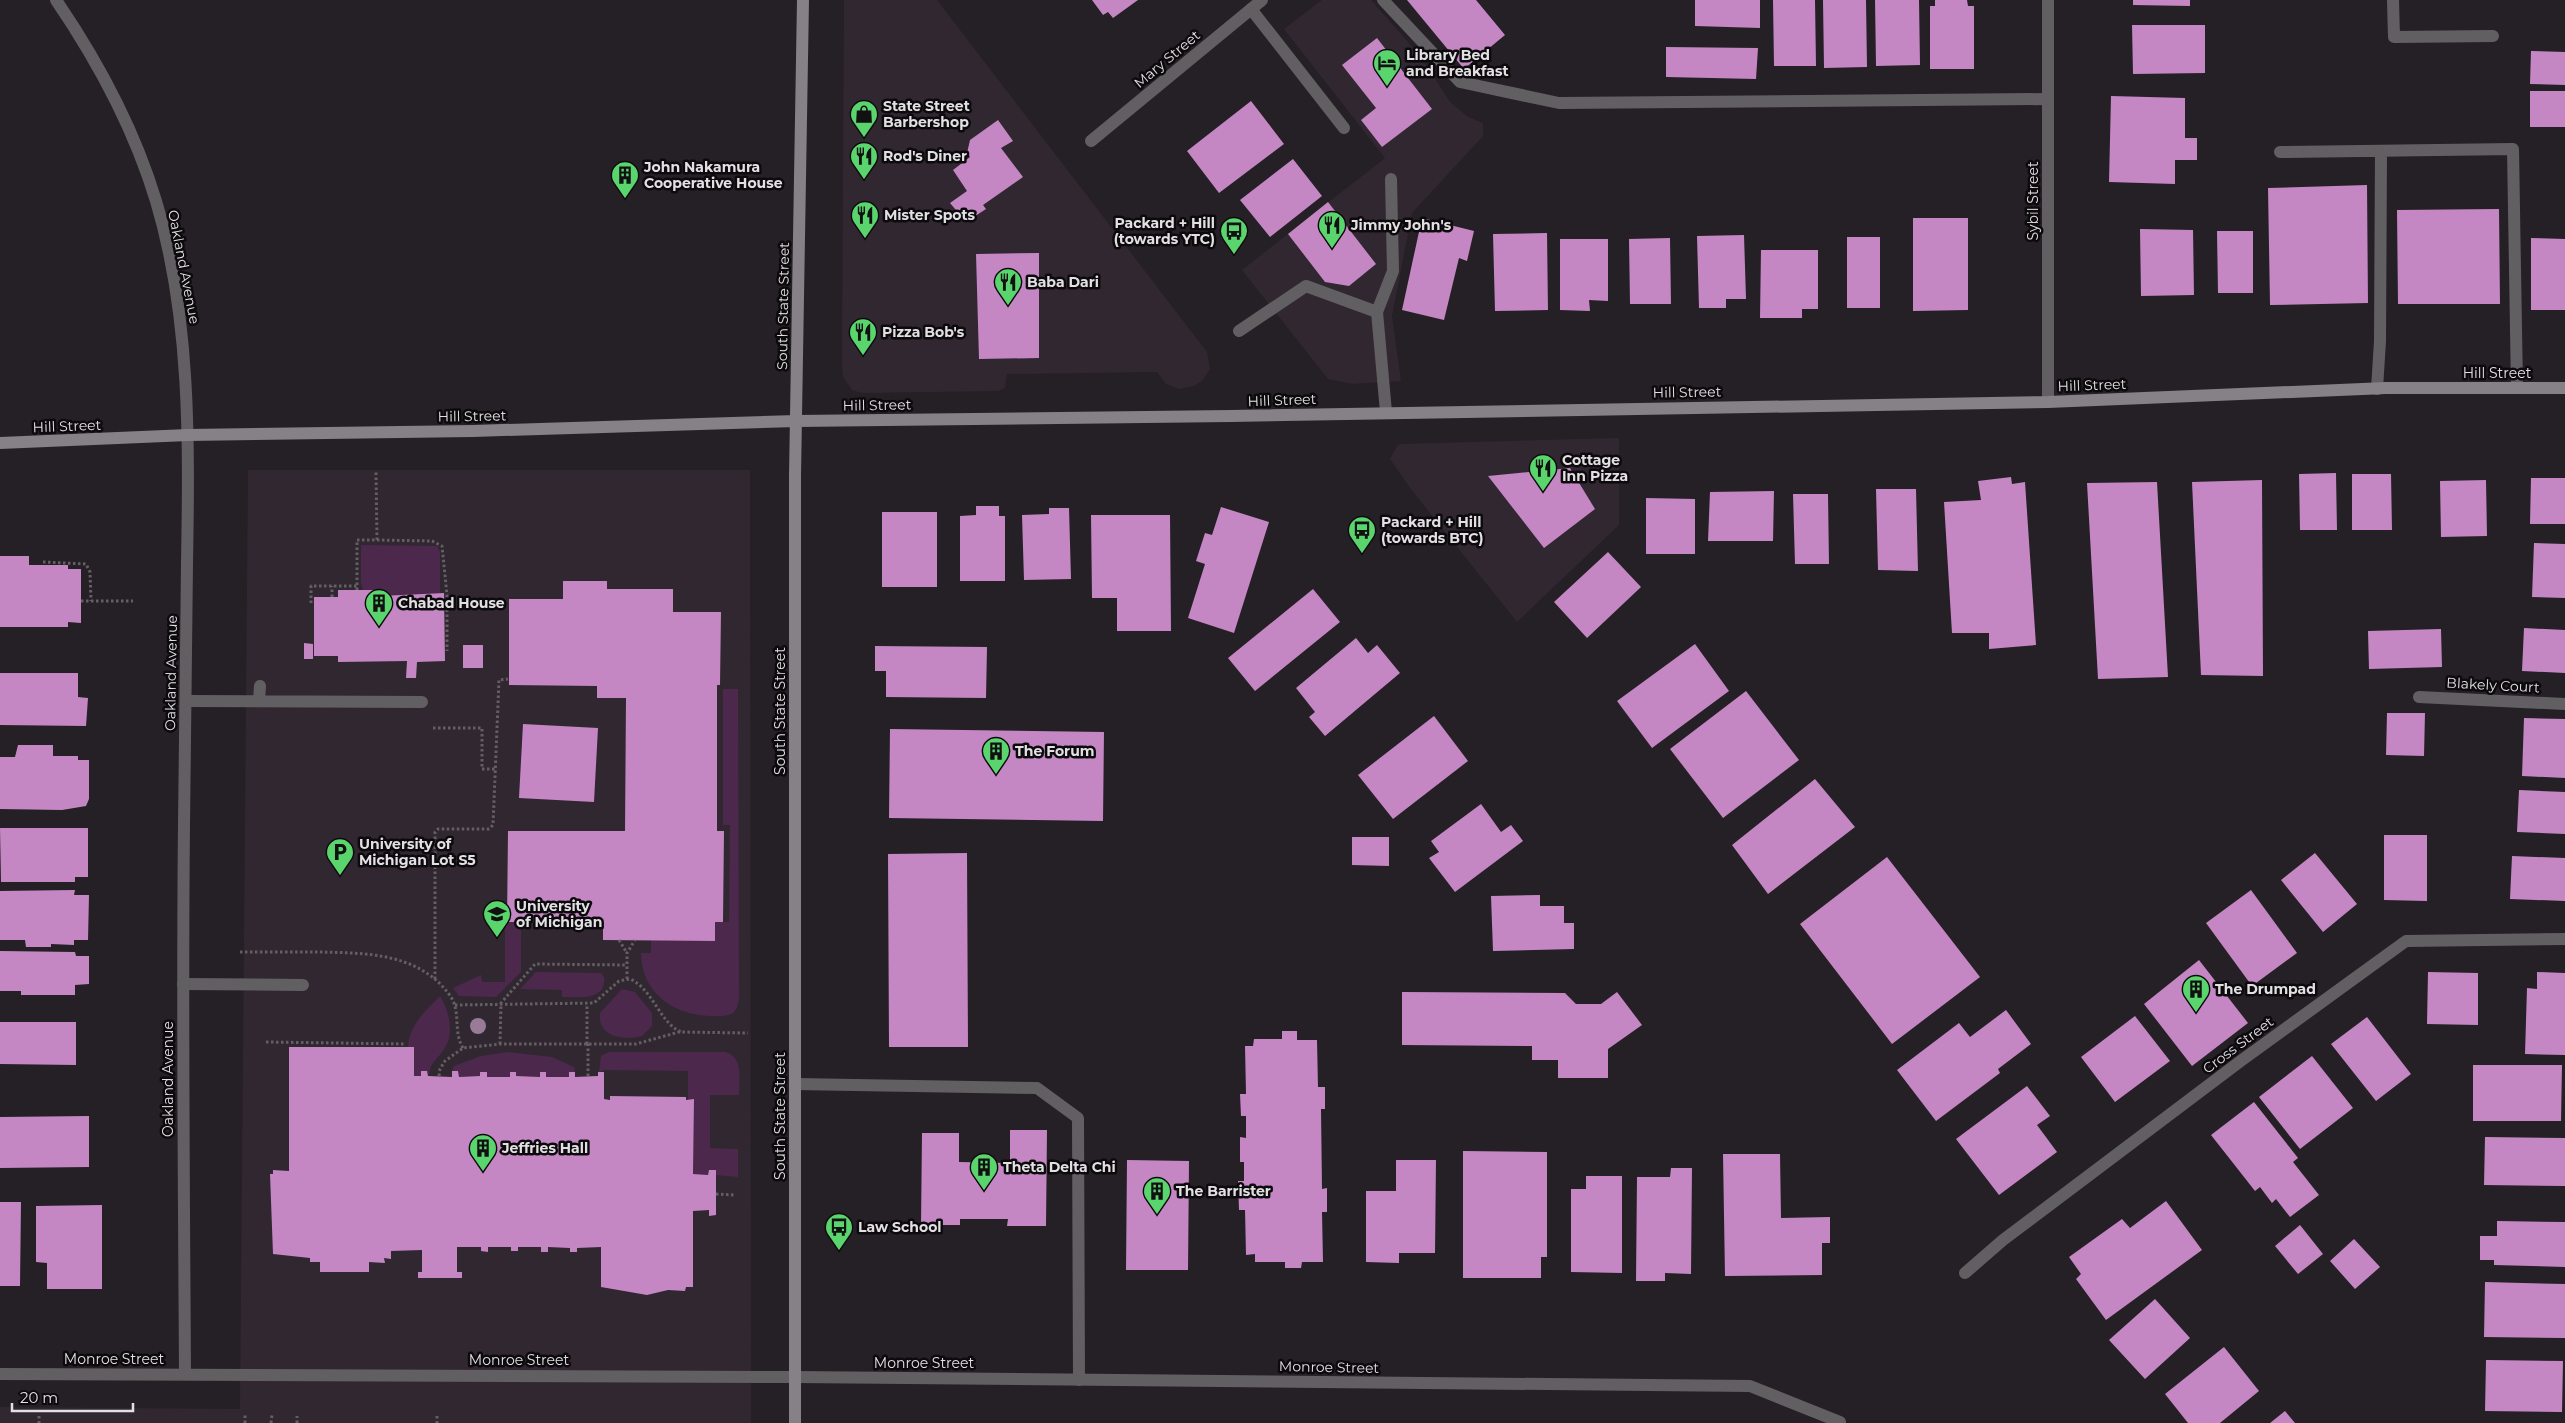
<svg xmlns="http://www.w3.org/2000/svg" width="2565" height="1423" font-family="Montserrat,sans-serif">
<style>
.built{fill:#312731}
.green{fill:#4c284d}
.building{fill:#c487c4}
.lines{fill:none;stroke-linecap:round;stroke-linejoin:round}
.path{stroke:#635f63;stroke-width:3;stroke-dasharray:2.5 2.5;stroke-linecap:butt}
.lane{stroke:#625f62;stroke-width:12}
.street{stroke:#625f62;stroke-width:12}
.secondary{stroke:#868186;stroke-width:12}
.tree{fill:#987b98}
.labels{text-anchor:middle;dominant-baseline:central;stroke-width:5;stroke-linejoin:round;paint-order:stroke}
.poi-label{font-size:14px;font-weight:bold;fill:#e3e0e3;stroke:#0d0a0d;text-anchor:start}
.street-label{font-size:14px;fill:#e3e0e3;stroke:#0d0a0d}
</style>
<rect width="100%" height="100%" fill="#252025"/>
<!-- built -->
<path class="built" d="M844,0H937L1207,352L1210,369L1203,380L1194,386L1179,389L1166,384L1157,372L1007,374L1005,388L998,391L862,393L852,390L843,377L842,366Z
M1322,0H1371L1421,57L1450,102L1468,117L1483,123V136L1412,213L1392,316L1401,381L1352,384L1328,379L1242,270L1385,158L1284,29Z
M1619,438V525L1517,622L1410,488L1390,459L1397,446L1401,444Z
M248,470H750L751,1423H0V1407L240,1409Z"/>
<!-- green -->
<path class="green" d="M361,545L437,546L440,552V593L379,596V590H363L361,583Z
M723,689H738L739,999C738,1004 737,1009 733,1013C727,1017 717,1016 710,1016C673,1015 641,992 641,953H651V940L715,941V922H729L730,825H723Z
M507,922H521V972L496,997L459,996L453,988L481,975L482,982H505V926Z
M536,972L601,973C604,976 605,979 604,983C602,1001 574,997 562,997V990L520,989Z
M622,989L635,992L652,1013V1026L642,1036C624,1041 597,1037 600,1013Z
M440,996C449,1010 455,1035 444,1049C437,1060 430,1062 429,1076L427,1072L422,1071L421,1076H414V1047H408C409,1025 426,1010 440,996Z
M508,1052L552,1057L574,1067L575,1072H569V1077H546V1072H540V1077L516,1076V1072H510V1077H487V1072H481L480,1076L459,1077L458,1071H452L454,1066L481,1056Z
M609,1052H725C744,1057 739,1079 739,1095H710V1148L738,1149V1177L716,1175V1170H709L708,1175L693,1174L694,1099L688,1100V1071L604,1070L599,1072L601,1056Z"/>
<!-- building -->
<path class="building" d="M1092,0H1138L1113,18L1108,12L1103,15Z
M1407,0H1476L1505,35L1464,69Z
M1695,0H1760V28L1695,26Z
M1773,0H1815L1816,66H1774Z
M1823,0H1866L1867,67L1824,68Z
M1875,0H1919L1920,65L1876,66Z
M1935,0H1967L1968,6H1974V69H1930V6H1935Z
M2133,0H2190V6L2133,5Z
M2132,25H2205V73L2133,74Z
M1377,38L1432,109L1382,147L1361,120L1376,108L1342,65Z
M1666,47L1758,48L1756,79L1666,77Z
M2531,51L2565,52V85L2530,84Z
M2530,91H2565V127H2530Z
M2111,96L2185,98V138H2197V160H2175V184L2109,182Z
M1251,101L1284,144L1219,193L1187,151Z
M998,120L1013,141L1001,148L1023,177L983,205L986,209L966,222L950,203L967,191L953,170L970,157L967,153L970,140Z
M1293,159L1322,196L1270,237L1240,200Z
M2367,185L2368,303L2270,305L2268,188Z
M1328,202L1376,264L1349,286L1325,282L1288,234Z
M2499,209L2500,304H2398L2397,210Z
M1422,218L1474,231L1467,261L1459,258L1444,320L1402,310Z
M1913,218H1968V310L1913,311Z
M2140,229L2193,230L2194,295L2141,296Z
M2217,231H2253V293H2218Z
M1547,233L1548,310L1495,311L1493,234Z
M1744,235L1746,299H1726V308H1699L1697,236Z
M1847,237H1880V308H1847Z
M1670,238L1671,304H1630L1629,239Z
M2531,238L2565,239V310H2531Z
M1560,239H1608V301L1589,300L1590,311L1560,310Z
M1761,250H1818V309H1802V318H1760Z
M1039,253V358L979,359L976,254Z
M1570,468L1595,509L1544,548L1488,476Z
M2336,473L2337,530H2300L2299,474Z
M2352,474H2391L2392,530H2352Z
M2011,477L2012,484L2025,482L2036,645L1989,649V633H1952L1944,502L1981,500L1978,481Z
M2531,478H2565V524H2530Z
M2262,480L2263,676L2201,675L2192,482Z
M2486,480L2487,536L2441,537L2440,481Z
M2157,482L2168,677L2098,679L2087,483Z
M1876,489H1916L1918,571L1878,570Z
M1774,491L1773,541H1708L1710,492Z
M1793,494H1828L1829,564H1795Z
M1646,498L1695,499V554H1646Z
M976,506H999V516H1005V581H960V516L976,515Z
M1221,507L1269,522L1234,633L1188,618L1205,564L1196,561L1205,533L1212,535Z
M1049,508H1069L1071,579L1024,580L1022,515L1049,514Z
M882,512H937V587H882Z
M1091,515H1170L1171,631H1117V598H1092Z
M2534,543L2565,544V598L2532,597Z
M1608,552L1641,587L1587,638L1554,602Z
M0,556H29V565H68V569H81V623L68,622V627H0Z
M563,581H607V589H673V612H721L720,685H717V831H724L723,922H715V941L603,940V922H507L508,831H625L626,698H597V686L509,685V599H563Z
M1313,589L1340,622L1255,691L1228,658Z
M338,590H379V596L444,593L445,661L417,662L416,678H406L407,661L338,662V656H314V597H338Z
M2524,628L2565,630V673L2522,671Z
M2441,629L2442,667L2369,669L2368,631Z
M1356,638L1368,653L1377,645L1400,673L1325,736L1309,717L1315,712L1296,688Z
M304,643L313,644V659H304Z
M1695,644L1729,691L1652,748L1617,701Z
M463,645H483V668H463Z
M875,646L987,647L986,698L886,697V671H875Z
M0,673H78V697L88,698L86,726L0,725Z
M1746,691L1799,760L1723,818L1670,749Z
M2387,713H2425L2424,756L2386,755Z
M1434,716L1468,761L1393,819L1358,775Z
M2524,718L2565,719V778L2522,776Z
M523,724L598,728L594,802L519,798Z
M890,729L1104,732L1103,821L889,818Z
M18,745H53V756H78V760H89V799L86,806L62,810L0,809V757H15Z
M1815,779L1855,827L1768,894L1732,845Z
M2519,790L2565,792V834L2517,832Z
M1481,804L1501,832L1511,825L1523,841L1455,892L1429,858L1439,852L1431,841Z
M0,828H88V877H75V882H1Z
M2384,835H2427V901L2384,900Z
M1352,837H1389V866L1352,865Z
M967,853L968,1047H889L888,854Z
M2315,853L2357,904L2323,932L2281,880Z
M2512,856L2565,858V901L2510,899Z
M1887,857L1980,977L1892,1044L1800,924Z
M75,890L74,895H89L88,940H74V945L51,944V947H26L25,940H0V891Z
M2251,890L2297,953L2252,986L2206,923Z
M1540,895V906H1564V923H1574V949L1493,951L1491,896Z
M0,951L75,952L76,956H89V984L75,985V995H21V991H0Z
M2199,960L2248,1023L2192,1066L2144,1004Z
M2428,972L2478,973V1025L2427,1024Z
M2537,972L2565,973V1055L2525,1054L2527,988L2537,989Z
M1402,992L1565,993L1576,1004H1601L1617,992L1642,1025L1608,1049V1078H1558V1060H1532V1046L1402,1045Z
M2006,1010L2031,1044L1998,1069L2000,1073L1936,1121L1897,1070L1959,1023L1970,1037Z
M2135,1016L2170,1061L2115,1102L2081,1057Z
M2367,1017L2411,1074L2376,1101L2331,1044Z
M0,1022H76V1065L0,1064Z
M1282,1031H1297V1040H1317L1318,1087H1325V1109H1321L1322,1189L1327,1188V1212H1322L1323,1262H1302L1301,1268H1285V1262H1255V1254L1246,1255L1245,1210H1239L1238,1181H1244V1162H1240V1137L1246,1138V1116H1241L1240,1094H1246L1245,1046H1253L1254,1039H1282Z
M289,1047H414V1076H421V1071H427L428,1076L452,1077V1071H458L459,1077L480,1076V1072H487V1077H510V1072H516V1076L540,1077V1072H546V1077H569V1072H575V1077L598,1076V1072H604V1099L610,1100V1096L686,1097V1100L694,1099L693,1174L708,1175L709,1170H716V1215L709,1216V1210L693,1211V1287H686L685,1291L668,1290L647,1295L601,1287V1247L577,1248V1252H570V1248L548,1247V1252H541V1247H518V1251H511V1247H488V1252L481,1251V1247H457V1272H462V1278H418V1272H422V1250L391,1251V1259L384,1258L385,1263L369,1262V1272H320V1262H310V1258L273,1254L270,1174H273V1170L289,1171Z
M2312,1056L2353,1108L2300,1149L2259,1097Z
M2473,1065H2562L2561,1121H2473Z
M2027,1086L2050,1116L2037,1125L2057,1152L1999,1195L1956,1139Z
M2254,1102L2298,1158L2293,1162L2319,1195L2290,1217L2276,1199L2272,1203L2260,1187L2255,1191L2211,1135Z
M89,1116V1167L0,1168V1117Z
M1010,1130H1047L1046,1226H1007L1008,1219H960V1225H921L922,1133H959V1162L1010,1163Z
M2485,1137L2565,1138V1186L2484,1185Z
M1463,1151L1547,1152V1257H1541V1278H1463Z
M1723,1154H1780L1781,1218L1830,1217V1243H1822V1275L1725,1276Z
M1127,1160L1189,1161L1188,1270H1126Z
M1396,1160H1436L1435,1253H1399V1263L1366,1262V1191H1396Z
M1671,1168H1692L1691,1274L1665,1273V1281H1636L1637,1177H1670Z
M1586,1176H1622V1273L1571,1272V1189H1586Z
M2166,1201L2202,1250L2106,1320L2076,1279L2081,1274L2069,1257L2122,1219L2130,1228Z
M0,1202H21L20,1286H0Z
M102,1205V1289H47V1263L36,1262V1206Z
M2497,1221L2565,1222V1267L2494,1265V1260H2480V1236H2497Z
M2300,1225L2323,1254L2298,1274L2275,1246Z
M2354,1239L2380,1267L2355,1289L2330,1261Z
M2485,1282L2565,1284V1338L2484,1337Z
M2155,1299L2190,1338L2145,1379L2109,1340Z
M2224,1347L2259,1391L2220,1423H2188L2165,1394Z
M2486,1360L2563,1361L2562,1412L2485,1411Z
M2285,1411L2295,1423H2270Z"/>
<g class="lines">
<!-- path -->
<path class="path" d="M377,540L432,541L442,546L447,595V651
M43,562L86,564L90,572L91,601
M357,590V540H377L376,472
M332,597V586
M81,601H133
M311,603V586H357
M433,728H482V769H496
M619,940L627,953
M240,952C265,952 291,952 316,952C365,953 420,952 451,997C461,1013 453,1032 463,1048
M435,979V832L438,829H489L493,825L499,680L508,679
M627,979V953L635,940
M455,1005L594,1003L619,981L630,979C653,989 659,1022 681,1032
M266,1042L406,1044
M500,1044L501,1003L535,964L627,965
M587,1044V1004
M439,1076L440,1069L445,1061L463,1048L500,1044H636L679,1032L748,1033
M588,1076V1044
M716,1194L735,1195
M39,1416V1423
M437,1416V1423
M245,1423V1415
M271,1423L272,1415
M297,1423V1416"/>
<!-- lane -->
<path class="lane" d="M1383,0L1460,82L1559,103L2048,99
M2393,0L2394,37L2493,36
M1251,9L1344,128
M2280,152L2513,149L2517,388
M1239,331L1306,286L1377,312
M2377,389L2380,341L2381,151
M1386,412L1377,312L1393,271L1391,179
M186,701L422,702
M259,701L260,686
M183,984L303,985
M795,1084L1037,1088L1078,1118L1079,1380"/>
<!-- street -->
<path class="street" d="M56,0C99,63 134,128 156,201C191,318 189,443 187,564C186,651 185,738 184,825C182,1008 184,1191 185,1374
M1091,141L1262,0
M2048,402V0
M2419,697L2565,704
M1965,1273L2003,1240L2242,1060L2406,941L2565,939
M0,1374L795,1377L1750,1386L1840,1422"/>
<!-- secondary -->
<path class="secondary" d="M0,443L188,435L473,431L796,421L1231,416L2048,402L2386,388H2565
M795,1423V475L803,0"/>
</g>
<!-- trees -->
<circle class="tree" cx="478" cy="1026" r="8"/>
<!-- icons -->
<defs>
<g id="hotel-pin" transform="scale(1.4375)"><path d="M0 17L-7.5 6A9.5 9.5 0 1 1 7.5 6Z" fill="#5ad56e" stroke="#0d0a0d"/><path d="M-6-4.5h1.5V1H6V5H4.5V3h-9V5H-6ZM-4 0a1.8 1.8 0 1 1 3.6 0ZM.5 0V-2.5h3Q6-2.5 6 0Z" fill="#111"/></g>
<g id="shop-pin" transform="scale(1.4375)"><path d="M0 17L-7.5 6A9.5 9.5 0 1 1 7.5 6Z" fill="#5ad56e" stroke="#0d0a0d"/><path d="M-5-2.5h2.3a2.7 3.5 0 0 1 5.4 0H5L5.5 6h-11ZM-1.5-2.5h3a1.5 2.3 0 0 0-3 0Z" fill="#111"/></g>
<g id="restaurant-pin" transform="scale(1.4375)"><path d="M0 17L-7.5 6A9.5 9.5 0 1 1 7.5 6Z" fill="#5ad56e" stroke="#0d0a0d"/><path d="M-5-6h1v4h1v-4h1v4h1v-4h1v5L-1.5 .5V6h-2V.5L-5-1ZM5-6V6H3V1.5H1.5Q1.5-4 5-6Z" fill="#111"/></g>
<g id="building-pin" transform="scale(1.4375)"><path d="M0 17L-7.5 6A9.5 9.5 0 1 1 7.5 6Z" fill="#5ad56e" stroke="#0d0a0d"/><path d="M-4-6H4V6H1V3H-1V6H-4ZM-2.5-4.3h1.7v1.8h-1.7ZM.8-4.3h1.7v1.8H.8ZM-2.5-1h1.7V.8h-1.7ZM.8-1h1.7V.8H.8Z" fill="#111"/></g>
<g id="bus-pin" transform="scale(1.4375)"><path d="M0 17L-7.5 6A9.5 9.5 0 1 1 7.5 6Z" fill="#5ad56e" stroke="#0d0a0d"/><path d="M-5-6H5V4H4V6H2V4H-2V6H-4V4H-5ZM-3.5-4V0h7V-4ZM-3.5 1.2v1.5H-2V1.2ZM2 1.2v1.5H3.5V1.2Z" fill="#111"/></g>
<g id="parking-pin" transform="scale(1.4375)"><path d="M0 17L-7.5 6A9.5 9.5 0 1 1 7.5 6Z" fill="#5ad56e" stroke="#0d0a0d"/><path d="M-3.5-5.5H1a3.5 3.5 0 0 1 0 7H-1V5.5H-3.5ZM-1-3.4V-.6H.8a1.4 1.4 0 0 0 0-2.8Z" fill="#111"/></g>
<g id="university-pin" transform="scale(1.4375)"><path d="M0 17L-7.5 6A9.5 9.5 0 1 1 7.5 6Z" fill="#5ad56e" stroke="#0d0a0d"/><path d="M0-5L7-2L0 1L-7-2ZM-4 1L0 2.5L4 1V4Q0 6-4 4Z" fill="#111"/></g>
</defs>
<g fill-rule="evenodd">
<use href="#hotel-pin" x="1387" y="63"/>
<use href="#shop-pin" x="864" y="114"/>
<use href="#restaurant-pin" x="864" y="156"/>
<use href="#building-pin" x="625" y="175"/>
<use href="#restaurant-pin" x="865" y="215"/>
<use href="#restaurant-pin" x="1332" y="225"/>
<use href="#bus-pin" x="1234" y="231"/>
<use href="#restaurant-pin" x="1008" y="282"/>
<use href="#restaurant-pin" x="863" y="332"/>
<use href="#restaurant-pin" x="1543" y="468"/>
<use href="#bus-pin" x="1362" y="530"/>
<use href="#building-pin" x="379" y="603"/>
<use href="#building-pin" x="996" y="751"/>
<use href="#parking-pin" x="340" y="852"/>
<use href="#university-pin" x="497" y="914"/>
<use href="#building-pin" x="2196" y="989"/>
<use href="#building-pin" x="483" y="1148"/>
<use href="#building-pin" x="984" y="1167"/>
<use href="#building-pin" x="1157" y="1191"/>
<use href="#bus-pin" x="839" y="1227"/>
</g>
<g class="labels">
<!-- poi labels -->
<g class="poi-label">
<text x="1406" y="55">Library Bed<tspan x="1406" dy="16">and Breakfast</tspan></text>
<text x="883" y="106">State Street<tspan x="883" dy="16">Barbershop</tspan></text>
<text x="883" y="156">Rod's Diner</text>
<text x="644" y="167">John Nakamura<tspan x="644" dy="16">Cooperative House</tspan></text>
<text x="884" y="215">Mister Spots</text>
<text x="1215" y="223" text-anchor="end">Packard + Hill<tspan x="1215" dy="16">(towards YTC)</tspan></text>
<text x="1351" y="225">Jimmy John's</text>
<text x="1027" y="282">Baba Dari</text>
<text x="882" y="332">Pizza Bob's</text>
<text x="1562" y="460">Cottage<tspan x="1562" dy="16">Inn Pizza</tspan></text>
<text x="1381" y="522">Packard + Hill<tspan x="1381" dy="16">(towards BTC)</tspan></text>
<text x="398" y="603">Chabad House</text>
<text x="1015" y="751">The Forum</text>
<text x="359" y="844">University of<tspan x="359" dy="16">Michigan Lot S5</tspan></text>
<text x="516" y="906">University<tspan x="516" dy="16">of Michigan</tspan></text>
<text x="2215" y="989">The Drumpad</text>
<text x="502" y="1148">Jeffries Hall</text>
<text x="1003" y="1167">Theta Delta Chi</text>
<text x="1176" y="1191">The Barrister</text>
<text x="858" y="1227">Law School</text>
</g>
<!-- street labels -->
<g class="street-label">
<text transform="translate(1167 59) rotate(-40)">Mary Street</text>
<text transform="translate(2033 201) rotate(-90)">Sybil Street</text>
<text transform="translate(184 267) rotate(79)">Oakland Avenue</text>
<text transform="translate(783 306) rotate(-89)">South State Street</text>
<text x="2497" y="373">Hill Street</text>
<text transform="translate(2092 385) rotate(-2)">Hill Street</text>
<text transform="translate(1687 392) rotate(-1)">Hill Street</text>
<text transform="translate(1282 400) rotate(-2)">Hill Street</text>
<text transform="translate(877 405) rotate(-1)">Hill Street</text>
<text transform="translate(472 416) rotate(-1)">Hill Street</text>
<text transform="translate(67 426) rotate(-2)">Hill Street</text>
<text transform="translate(171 673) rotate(-89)">Oakland Avenue</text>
<text transform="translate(2493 685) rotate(3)">Blakely Court</text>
<text transform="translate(780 711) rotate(-90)">South State Street</text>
<text transform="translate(2238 1045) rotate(-37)">Cross Street</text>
<text transform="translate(168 1079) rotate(-90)">Oakland Avenue</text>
<text transform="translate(780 1116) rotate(-90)">South State Street</text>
<text x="114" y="1359">Monroe Street</text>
<text x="519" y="1360">Monroe Street</text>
<text x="924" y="1363">Monroe Street</text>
<text transform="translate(1329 1367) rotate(1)">Monroe Street</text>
</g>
</g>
<!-- scale -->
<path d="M12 1403v8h121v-8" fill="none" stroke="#e3e0e3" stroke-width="2.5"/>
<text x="20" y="1403" font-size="15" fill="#e3e0e3" stroke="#0d0a0d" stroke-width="4" paint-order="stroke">20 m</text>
</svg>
